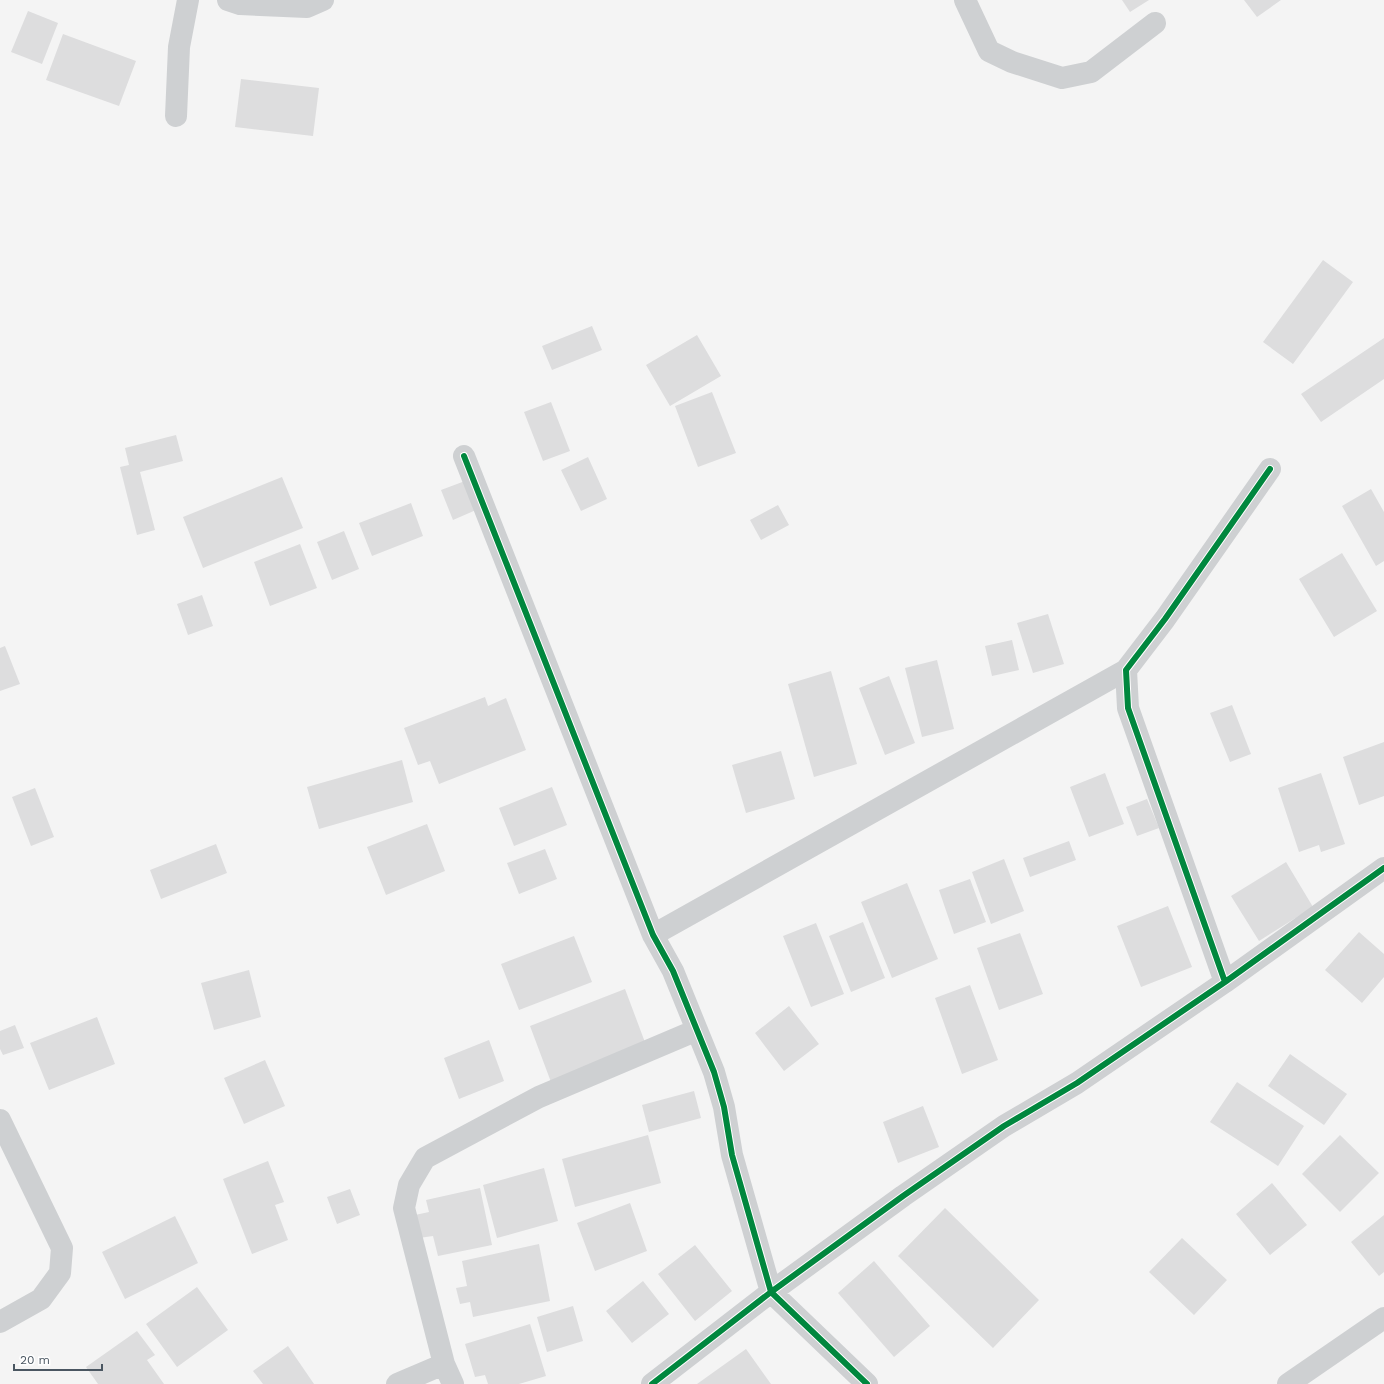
<svg xmlns="http://www.w3.org/2000/svg" width="1384" height="1384" font-family="'Work Sans',sans-serif">
<style>
.building{fill:#ddddde}
.lines{fill:none;stroke-linecap:round;stroke-linejoin:round}
.minor{stroke:#ced0d2;stroke-width:22}
.cycleway-casing{stroke:#fff;stroke-width:8}
.cycleway{stroke:#00873e;stroke-width:6}
</style>
<rect width="100%" height="100%" fill="#f4f4f4"/>
<!-- building -->
<path class="building" d="M1122,0H1149L1130,12Z
M1244,0H1281L1257,17Z
M28,11L58,23L42,64L11,52Z
M63,34L136,61L119,106L46,80Z
M241,79L319,88L313,136L235,127Z
M1323,260L1353,282L1293,364L1263,342Z
M592,326L602,350L552,370L542,346Z
M697,335L721,376L670,406L646,365Z
M1384,338V379L1321,422L1301,394Z
M712,392L736,453L698,467L675,406Z
M551,402L570,451L543,461L524,412Z
M176,435L183,461L140,472L155,530L137,535L120,467L129,465L125,448Z
M588,457L607,499L581,511L561,470Z
M282,477L303,528L203,568L183,517Z
M465,481L476,510L453,520L441,490Z
M1371,489L1384,512V561L1376,566L1342,506Z
M411,503L423,536L372,556L359,523Z
M778,505L789,525L761,540L750,520Z
M344,531L359,569L332,580L317,542Z
M300,544L317,588L270,606L254,562Z
M1342,553L1377,611L1334,637L1299,579Z
M202,595L213,626L188,635L177,604Z
M1048,614L1064,664L1033,673L1017,623Z
M1012,640L1019,670L992,676L985,646Z
M5,646L20,684L0,691V648Z
M937,660L954,729L922,737L905,668Z
M831,671L857,764L814,777L788,684Z
M889,676L915,743L885,755L859,688Z
M485,697L488,706L506,698L526,750L439,784L430,761L418,765L404,728Z
M1232,705L1251,754L1230,762L1210,713Z
M1384,742V796L1359,805L1343,757Z
M781,751L795,799L746,813L732,765Z
M402,760L413,802L319,829L307,787Z
M1105,773L1124,824L1089,837L1070,787Z
M1321,773L1345,844L1321,852L1319,845L1299,852L1278,788Z
M552,787L567,825L514,846L499,808Z
M35,788L54,837L31,846L12,797Z
M1147,799L1159,828L1137,836L1126,807Z
M427,824L445,871L386,895L367,847Z
M1069,841L1076,860L1030,877L1023,858Z
M216,844L227,873L161,899L150,870Z
M545,849L557,879L519,894L507,863Z
M1004,859L1024,911L991,924L972,872Z
M1286,862L1313,907L1259,941L1231,896Z
M970,879L986,922L954,934L939,890Z
M907,883L938,959L892,978L861,902Z
M1168,906L1192,967L1141,987L1117,926Z
M863,922L885,978L851,992L829,936Z
M816,923L844,994L811,1007L783,936Z
M1359,932L1384,954V977L1362,1003L1325,970Z
M1020,933L1043,994L999,1010L977,948Z
M574,936L592,982L519,1010L501,964Z
M249,970L261,1017L214,1030L201,983Z
M970,985L998,1060L962,1074L935,998Z
M625,989L646,1045L551,1082L530,1026Z
M789,1006L819,1044L784,1071L755,1033Z
M97,1017L115,1064L49,1090L30,1043Z
M15,1025L24,1048L3,1055L0,1049V1031Z
M489,1040L504,1081L459,1099L444,1058Z
M1290,1054L1347,1094L1324,1125L1268,1086Z
M265,1060L285,1106L244,1124L224,1078Z
M1237,1082L1304,1126L1278,1166L1210,1122Z
M694,1091L701,1118L649,1132L642,1105Z
M923,1106L939,1147L898,1163L883,1122Z
M648,1135L661,1183L575,1207L562,1159Z
M1340,1135L1379,1173L1340,1212L1302,1174Z
M268,1161L284,1202L275,1205L288,1240L252,1254L223,1179Z
M544,1168L558,1221L497,1238L483,1185Z
M1272,1183L1307,1225L1270,1255L1236,1214Z
M480,1188L492,1245L438,1256L433,1236L419,1238L415,1215L429,1212L426,1200Z
M350,1189L360,1215L337,1224L327,1197Z
M630,1203L647,1251L595,1271L577,1223Z
M945,1208L1039,1300L993,1348L898,1256Z
M1384,1215V1272L1379,1276L1351,1242Z
M175,1216L198,1263L125,1299L102,1252Z
M1182,1238L1227,1280L1194,1315L1149,1272Z
M539,1244L550,1301L473,1317L470,1302L460,1304L456,1288L467,1286L462,1261Z
M695,1245L732,1291L695,1321L658,1274Z
M874,1261L930,1326L894,1357L838,1293Z
M643,1281L669,1314L632,1343L606,1311Z
M197,1287L228,1330L177,1367L146,1324Z
M573,1306L583,1341L547,1352L537,1317Z
M530,1324L546,1376L519,1384H488L485,1375L475,1377L465,1344Z
M137,1331L155,1355L147,1360L164,1384H98L86,1367Z
M288,1346L314,1384H263L253,1371Z
M746,1349L771,1384H697Z"/>
<g class="lines">
<!-- minor -->
<path class="minor" d="M228,0L240,4L307,7L323,0
M965,0L989,51L1012,62L1062,78L1091,72L1155,23
M176,116L179,47L188,0
M464,456L653,935L673,971L714,1072L724,1107L732,1155L771,1292L867,1384
M653,935L1126,670
M1225,982L1128,708L1126,670L1165,619L1270,469
M0,1120L62,1248L60,1273L41,1299L0,1322
M397,1384L444,1364
M453,1384L444,1364L404,1208L409,1185L425,1158L539,1097L697,1030
M652,1384L771,1292L903,1196L1004,1126L1077,1083L1225,982L1384,868
M1288,1384L1384,1318"/>
<!-- cycleway casing -->
<g class="cycleway-casing">
<path id="cycleway" d="M464,456L653,935L673,971L714,1072L724,1107L732,1155L771,1292L867,1384
M1225,982L1128,708L1126,670L1165,619L1270,469
M652,1384L771,1292L903,1196L1004,1126L1077,1083L1225,982L1384,868"/>
</g>
<!-- cycleway -->
<use href="#cycleway" class="cycleway"/>
</g>
<!-- scale -->
<path d="M14 1364v6h88v-6" fill="none" stroke="#4a5661" stroke-width="2"/>
<text x="20" y="1364" font-size="12" fill="#4a5661" stroke="#ffffff" stroke-width="3" paint-order="stroke">20 m</text>
</svg>
